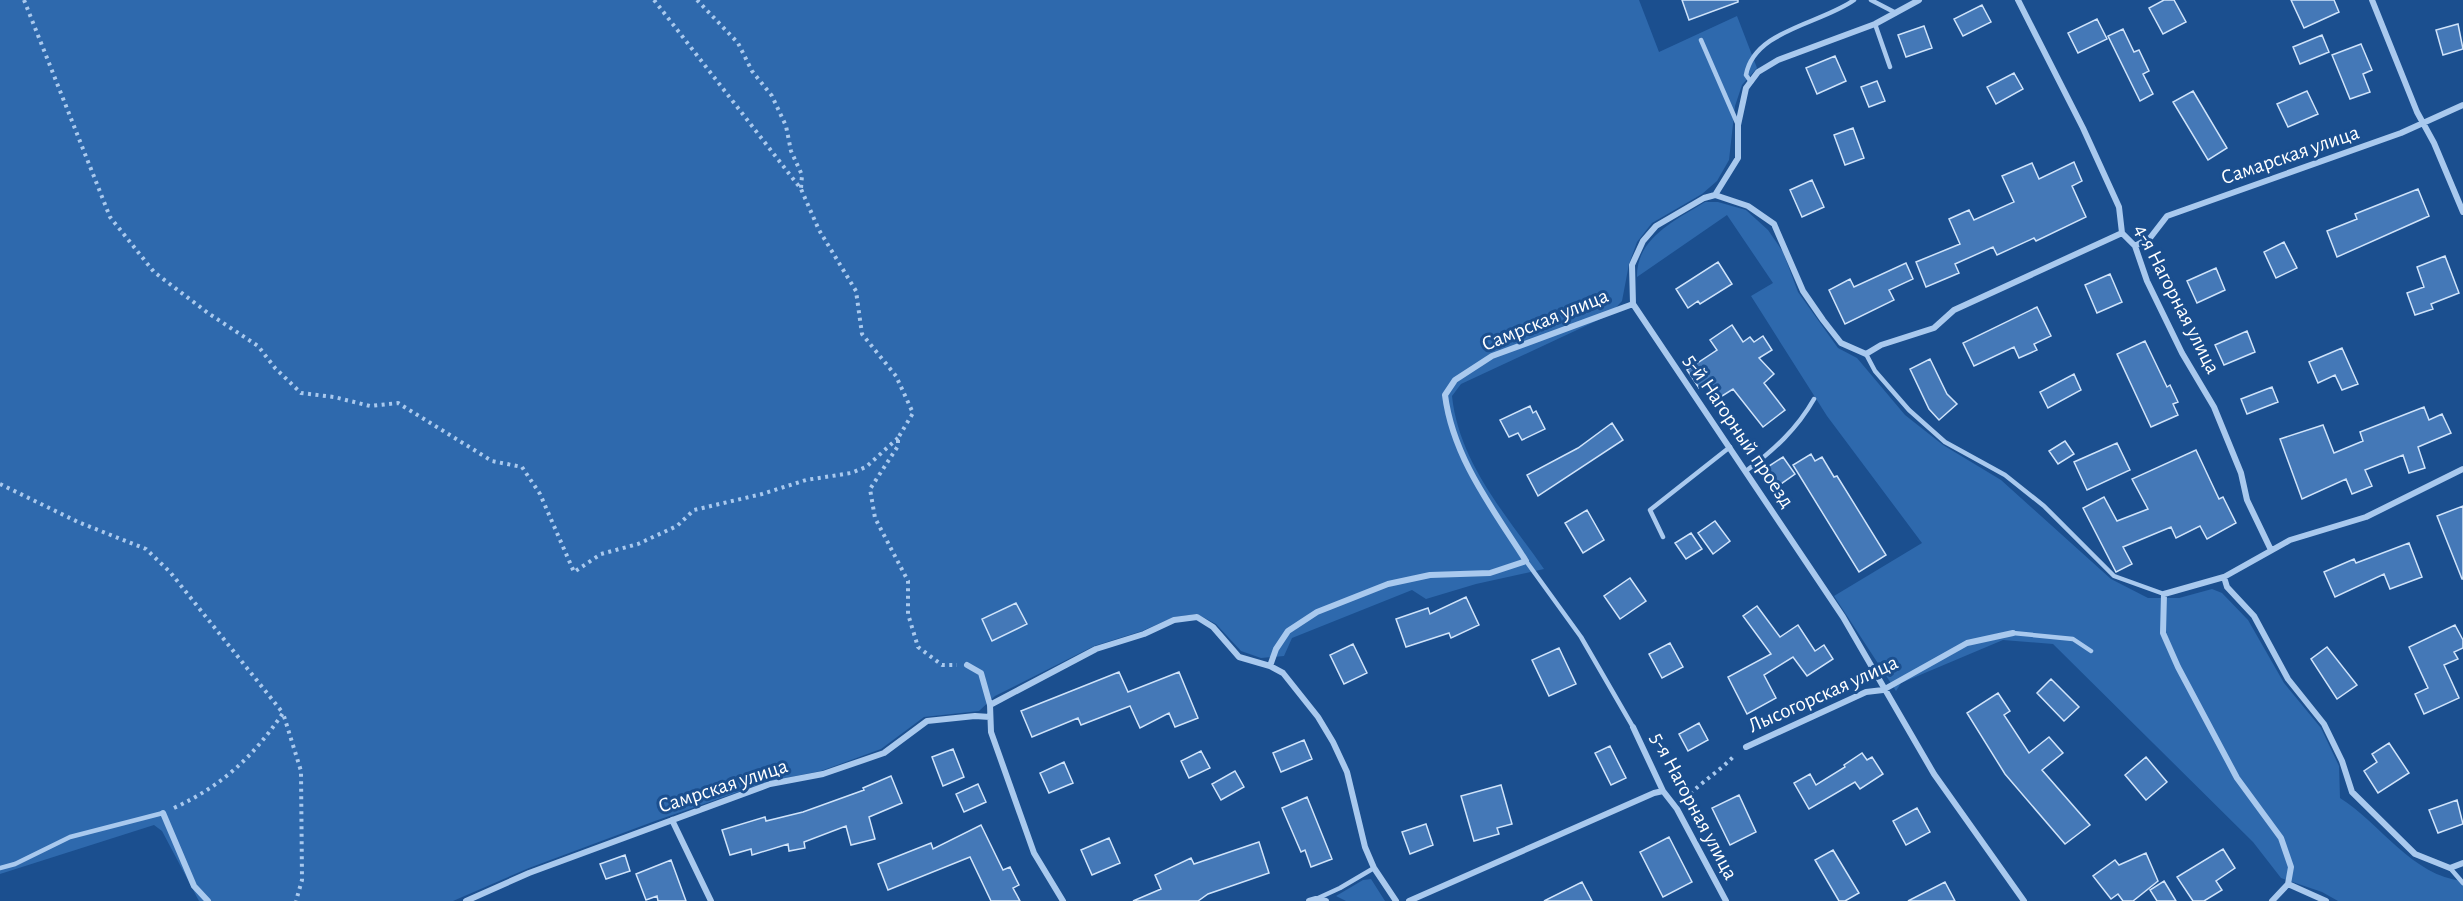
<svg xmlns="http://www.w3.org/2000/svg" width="2463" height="901" font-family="'Alegreya Sans',sans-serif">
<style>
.green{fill:#2e69ad}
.building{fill:#4478b7;stroke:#cfe3fa;stroke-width:1.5}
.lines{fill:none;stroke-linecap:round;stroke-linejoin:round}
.path{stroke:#a9c9ee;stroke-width:4;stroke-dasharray:3 4.5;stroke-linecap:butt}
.service{stroke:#a9c9ee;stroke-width:4.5}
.minor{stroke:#a9c9ee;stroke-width:6}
.labels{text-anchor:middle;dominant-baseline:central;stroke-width:6;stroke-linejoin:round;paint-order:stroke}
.street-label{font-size:21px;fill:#fff;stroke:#1b4f8f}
</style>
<rect width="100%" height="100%" fill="#1b4f8f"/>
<!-- green -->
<path class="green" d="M0,0H1639L1659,52L1737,16L1757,68L1742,85L1735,106L1729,160L1717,181L1702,194L1652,223L1637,242L1629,264L1622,301L1609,315L1461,384L1452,396C1459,463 1507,516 1544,569L1476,584L1426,599L1412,590L1292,638L1284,656L1261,658L1241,651L1216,624L1197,614L1174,617L1142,631L1094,646L995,696L979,711L924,717L881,749L821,771L770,781L655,821L529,868L453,901H199L162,831L154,825L0,874Z
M1705,202H1718L1746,210L1768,230L1783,252L1798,292L1838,348L1857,358L1905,415L1943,445L2001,480L2111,579L2148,598H2179L2212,589L2222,593L2248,620L2284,683L2321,728L2339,766L2340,798C2380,823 2412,876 2463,881V901H2338L2322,892L2281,878L2253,842L2053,644L2003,640L1901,683L1896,691L1834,596L1922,543L1827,416L1751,296L1773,283L1727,215L1637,277C1636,238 1676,220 1705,202Z
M1371,879L1385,901H1346L1336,896L1363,880Z"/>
<!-- building -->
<path class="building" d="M1682,0H1738V2L1689,20Z
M2164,0H2174L2186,22L2163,34L2149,8Z
M2291,0H2334L2339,12L2304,28Z
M1982,5L1991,22L1963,36L1954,19Z
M2097,19L2107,39L2078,53L2068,33Z
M2458,24L2463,49L2443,55L2436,30Z
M1924,26L1932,48L1906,57L1898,35Z
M2123,29L2134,52L2139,50L2149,71L2143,74L2153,94L2140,101L2108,36Z
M2322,35L2329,52L2300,64L2293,47Z
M2361,44L2372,70L2363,74L2370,92L2350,99L2332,55Z
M1835,56L1846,81L1817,94L1806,68Z
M2014,73L2023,89L1996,104L1987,87Z
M1877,81L1885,101L1869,107L1861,87Z
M2193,91L2227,148L2208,160L2173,102Z
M2307,91L2318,114L2288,127L2277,104Z
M1853,128L1864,158L1845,165L1834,135Z
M2074,162L2082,181L2072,186L2086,217L2036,241L2034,238L1997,255L1993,247L1955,264L1959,273L1926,287L1916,262L1960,244L1949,219L1969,210L1974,220L2014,202L2002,176L2032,163L2039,179Z
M1812,180L1824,207L1802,217L1790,190Z
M2418,189L2429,216L2337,257L2327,231L2357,219L2355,214Z
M2284,242L2297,268L2276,278L2264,252Z
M2445,256L2459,293L2431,304L2433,309L2415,315L2407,293L2424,287L2417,267Z
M1718,262L1732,284L1700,304L1698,301L1688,308L1676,289Z
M1906,263L1913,279L1889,290L1894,300L1845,324L1829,290L1850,279L1854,287Z
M2216,268L2225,290L2197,303L2187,281Z
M2110,274L2122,302L2097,313L2085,285Z
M2037,307L2051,336L2034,344L2037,350L2019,358L2014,347L1974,366L1963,343Z
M1732,325L1743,342L1750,337L1754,342L1763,336L1772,350L1759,358L1774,374L1764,383L1785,410L1763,427L1733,389L1719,398L1708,382L1699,388L1687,370L1717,350L1710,340Z
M2247,331L2255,352L2224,365L2215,345Z
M2145,341L2167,387L2170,385L2178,402L2173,404L2178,415L2151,427L2117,354Z
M2342,348L2358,384L2342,390L2335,375L2318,383L2309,362Z
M1930,359L1947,394L1957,404L1939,420L1929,409L1910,369Z
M2074,374L2081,390L2048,408L2040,392Z
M2272,387L2278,402L2247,414L2241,399Z
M1530,406L1533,413L1536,411L1545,429L1522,440L1518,433L1509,437L1500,420Z
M2424,407L2429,420L2442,414L2451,433L2418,447L2425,468L2409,473L2403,455L2365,470L2372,486L2352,494L2346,479L2302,499L2280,439L2323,425L2334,453L2363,441L2360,432Z
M1612,423L1623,440L1538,496L1527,475L1578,448Z
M2065,441L2074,454L2058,464L2049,451Z
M2117,443L2130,470L2087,490L2074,462Z
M2196,450L2219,499L2223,497L2236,523L2207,539L2200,526L2176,538L2171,527L2123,547L2132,564L2116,572L2083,508L2104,497L2117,521L2148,509L2132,479Z
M1811,454L1815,461L1822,457L1834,477L1837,476L1886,555L1859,572L1793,465Z
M1783,457L1795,474L1778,486L1766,468Z
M2463,506V579H2462L2437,516Z
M1587,510L1604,540L1583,553L1565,523Z
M1715,521L1730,541L1713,554L1698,533Z
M1691,533L1702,549L1686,559L1675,543Z
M2409,543L2422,577L2390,589L2384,574L2335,597L2324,572L2354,559L2356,563Z
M1630,578L1646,601L1620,619L1604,596Z
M1466,597L1479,625L1451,638L1449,633L1406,647L1396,619L1428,608L1430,614Z
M1016,603L1027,624L992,641L982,619Z
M1757,606L1780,637L1798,625L1815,651L1824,645L1833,659L1807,676L1793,657L1764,675L1776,698L1747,714L1728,677L1771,654L1743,616Z
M2455,625L2463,640V648L2454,652L2458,659L2444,665L2459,698L2424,714L2415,694L2428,688L2409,647Z
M1670,643L1683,667L1662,678L1649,654Z
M1353,644L1367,673L1344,684L1330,655Z
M2327,647L2357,685L2337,699L2311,659Z
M1559,648L1576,684L1549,696L1532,660Z
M1119,672L1128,692L1179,672L1198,718L1175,727L1169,713L1140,728L1130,706L1081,725L1078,718L1032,737L1021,711Z
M2051,679L2079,707L2064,721L2037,693Z
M1998,693L2010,711L2004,715L2029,753L2049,737L2063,753L2042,770L2090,825L2065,844L2005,774L1967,713Z
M1699,723L1708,740L1688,751L1679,734Z
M1304,740L1312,759L1281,772L1273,753Z
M2389,743L2409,773L2378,793L2364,771L2377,762L2372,754Z
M1610,746L1626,778L1611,785L1595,753Z
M953,749L964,777L943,786L932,757Z
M1201,751L1210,768L1189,778L1181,761Z
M1862,753L1867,760L1872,757L1883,774L1860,789L1855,782L1809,809L1794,783L1810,774L1816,785L1845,767L1844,765Z
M2146,757L2167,782L2146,800L2125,775Z
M1064,762L1073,783L1049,793L1040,773Z
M1235,771L1244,787L1221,800L1212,784Z
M891,776L902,803L869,817L875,839L851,845L846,826L804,842L805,848L789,851L788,844L752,855L751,849L730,855L722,830L765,817L766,821L803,812L864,790L863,788Z
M978,784L986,802L964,812L956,794Z
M1501,785L1512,824L1497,828L1499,834L1474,841L1461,796Z
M1739,795L1756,832L1730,845L1712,808Z
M1307,797L1332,859L1311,867L1305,850L1301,852L1282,808Z
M2457,800L2463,824L2438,833L2429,810Z
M1917,808L1930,832L1906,845L1893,821Z
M1426,824L1433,845L1410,854L1402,832Z
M981,825L1003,870L1010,867L1019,885L1013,888L1020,901H991L970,857L888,890L878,864L931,843L933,849Z
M1669,837L1692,882L1663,897L1640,852Z
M1109,838L1120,863L1092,875L1081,850Z
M1259,842L1269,873L1208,894L1198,901H1133L1161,889L1155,875L1191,858L1194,864Z
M2223,849L2235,868L2216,881L2222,890L2204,901H2193L2177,877Z
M1833,850L1859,893L1845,901H1839L1815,860Z
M2146,853L2158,881L2133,901H2123L2118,894L2111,899L2093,876L2115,860L2119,865Z
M625,855L630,871L606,879L600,864Z
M671,860L686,901H658L657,896L646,900L636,874Z
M2164,881L2176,901H2157L2150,890Z
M1582,882L1592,901H1544Z
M1945,882L1955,901H1908Z"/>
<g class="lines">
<!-- path -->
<path class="path" d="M24,0L110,217L154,272L208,313L258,346L275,368L301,393L334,397L370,406L398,403L492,461L522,467L540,494L574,572L601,554L638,544L677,526L694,510L762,494L806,480L851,473L866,467L898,438
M654,0L801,189L819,230L856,291L862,334L896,376L913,413L898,438V446L870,489L875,518L908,581V614L918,647L942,665H957
M697,0L738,43L752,71L772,96L786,126L791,151L802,175L801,188
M0,484L78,522L146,549L170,572L283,713
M1685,799C1701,782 1720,771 1735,755
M174,808C223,785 253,757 283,713L301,771L302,880L296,901"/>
<!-- service -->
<path class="service" d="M1871,0L1896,13
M1875,24L1890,67
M1701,40L1738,125
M1751,82L1746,75C1754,30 1821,24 1854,0
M1866,354L1875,371L1909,410L1945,442L2005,475L2044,506L2114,576L2164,594
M1746,471C1774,450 1797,429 1814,399
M1663,537L1650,510L1730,447
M1526,561L1581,637L1633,727
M2013,633L2073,639L2091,651
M0,868L15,864L70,837L163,813
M2450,868L2463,883
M1316,899L1340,888L1374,868"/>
<!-- minor -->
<path class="minor" d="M2018,0L2083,128L2119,207L2122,233L2135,246L2147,281L2182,353L2214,407L2241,473L2247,500L2271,550
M2372,0L2417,112L2434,143L2463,212
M1715,195L1738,158V125L1746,88L1758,72L1778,60L1875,24L1919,0
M2135,246L2150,238L2167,216L2401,133L2463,105
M2224,577L2227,587L2254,616L2288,679L2324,724L2342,761L2352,792L2415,854L2450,868L2463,863
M967,665L981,673L990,705L991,732L1034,853L1063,901
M1270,666L1276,649L1288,631L1317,612L1388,584L1430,575L1490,573L1526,561C1493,509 1453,458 1445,395L1455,380L1492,356L1633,304
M990,705L1096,649L1144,634L1174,620L1197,617L1213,627L1239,657L1270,666L1283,673L1318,717L1333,742L1347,772L1365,847L1374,868L1396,901
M1633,727L1663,791L1677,809L1726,901
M1746,747L1866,692L1883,690L1967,643L2013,633
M163,813L194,886L208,901
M672,820L711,901
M2288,884L2291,867L2281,838L2237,778L2178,667L2163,633L2164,594L2224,577L2290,540L2366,517L2463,469
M2288,884L2326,901
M466,901L529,873L770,784L823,774L884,753L927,721L975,716L990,717
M1309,901L1316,899L1326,901
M1409,901L1654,793L1663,791
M2024,901L1934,774L1843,617L1633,304L1632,265L1643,241L1656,226L1704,198L1715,195L1748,206L1774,224L1803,291L1823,320L1841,343L1866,354L1881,345L1934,328L1954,310L2122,233
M2272,901L2288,884"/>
</g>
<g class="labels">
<!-- street labels -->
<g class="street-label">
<text transform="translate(2290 155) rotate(-19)">Самарская улица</text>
<text transform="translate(2177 299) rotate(63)">4-я Нагорная улица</text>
<text transform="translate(1545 320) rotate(-22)">Самрская улица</text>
<text transform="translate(1739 431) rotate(56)">5-й Нагорный проезд</text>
<text transform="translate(1823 694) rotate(-24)">Лысогорская улица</text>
<text transform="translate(723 786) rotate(-18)">Самрская улица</text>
<text transform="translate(1694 806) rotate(62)">5-я Нагорная улица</text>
</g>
</g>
</svg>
